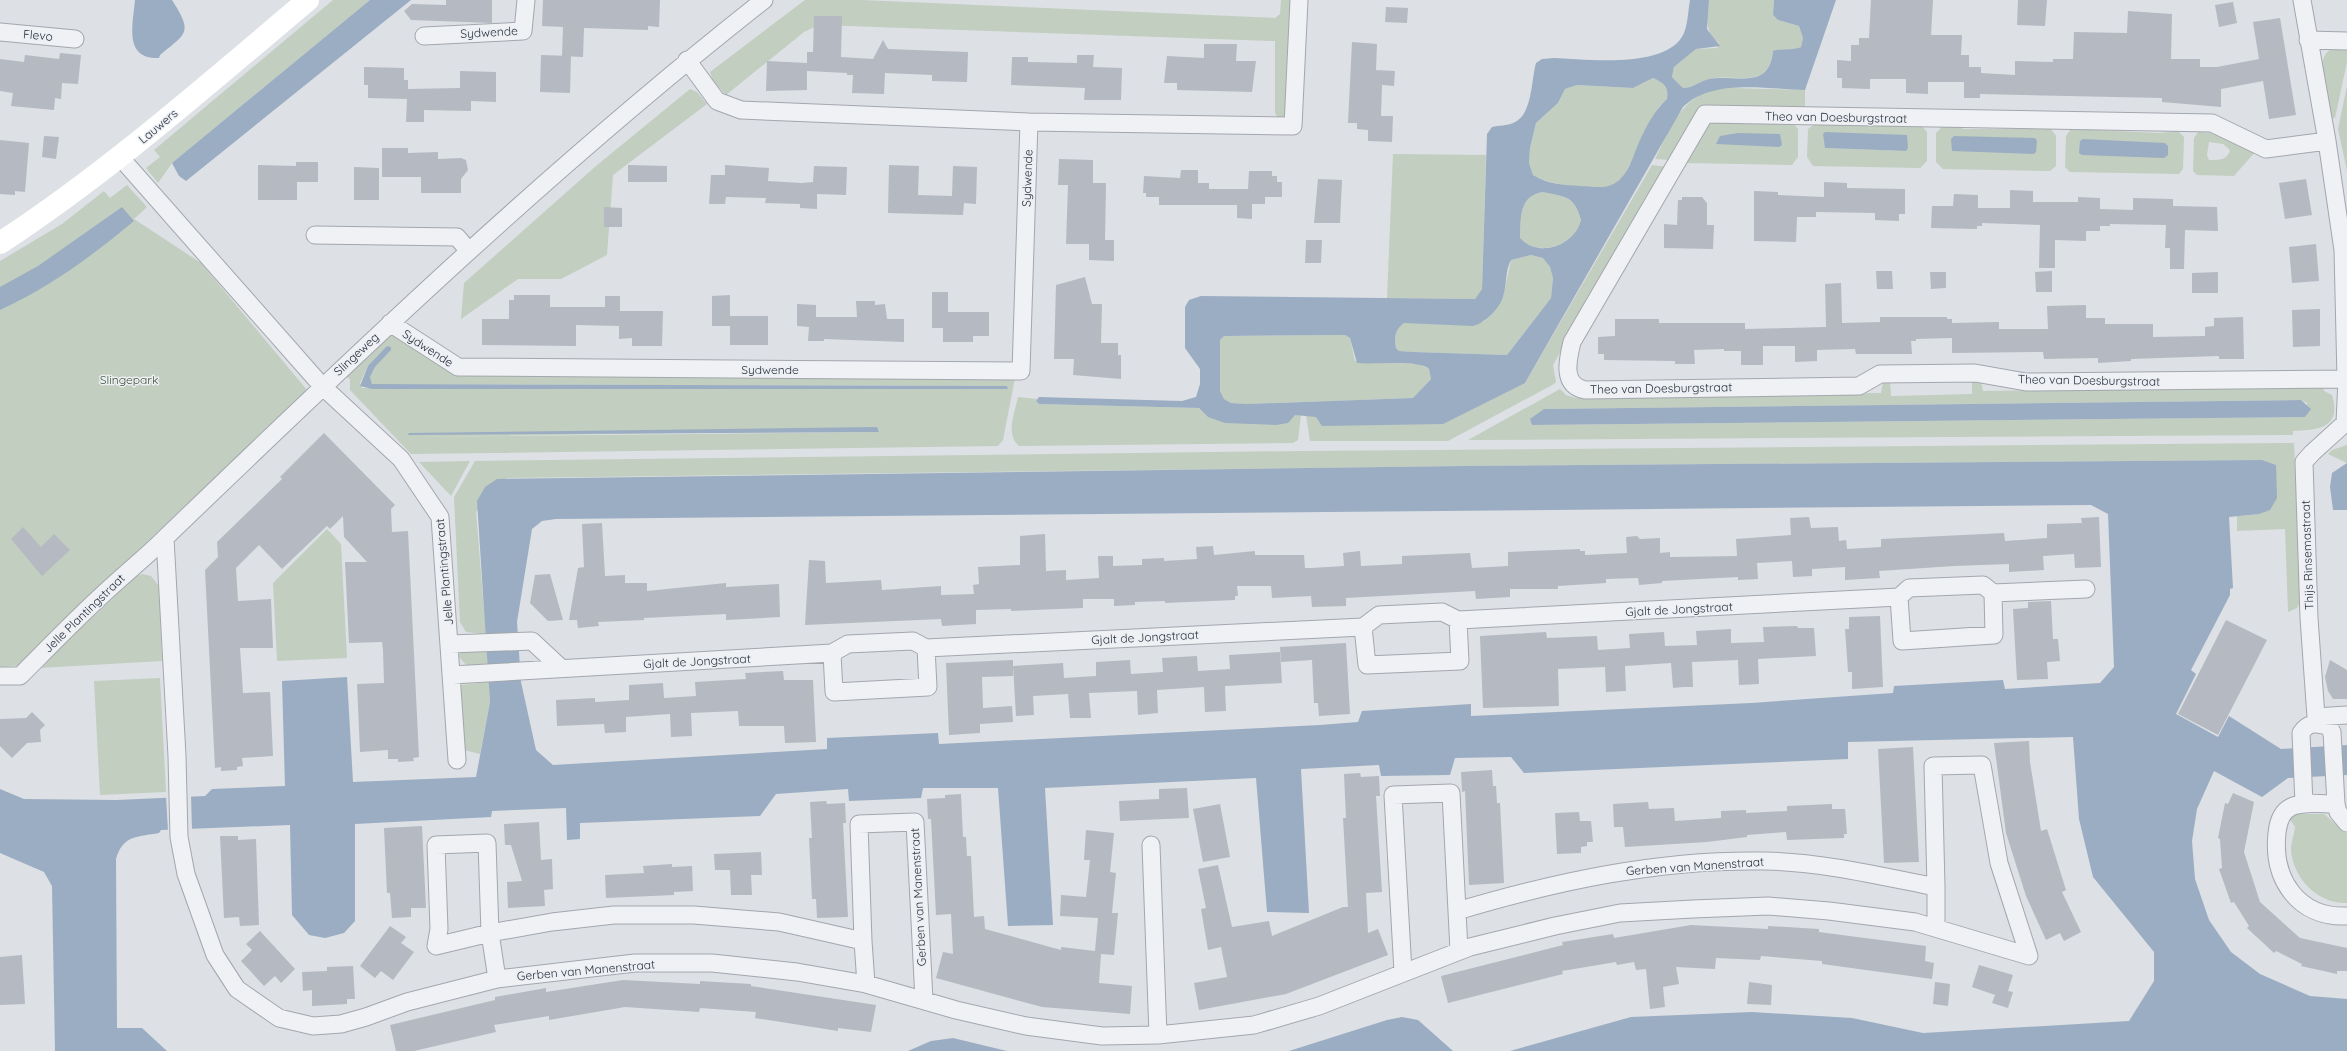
<svg xmlns="http://www.w3.org/2000/svg" width="2347" height="1051" font-family="Quicksand,sans-serif">
<style>
.green{fill:#c2cebf;fill-rule:evenodd}
.water{fill:#9badc2;fill-rule:evenodd}
.pier{fill:#dde0e5}
.building{fill:#b5b9c1}
.lines{fill:none;stroke-linecap:round;stroke-linejoin:round}
.street-casing{stroke:#a3a7ae;stroke-width:19}
.street{stroke:#eff1f4;stroke-width:17}
.secondary{stroke:#fff;stroke-width:22}
.labels{text-anchor:middle;dominant-baseline:central;stroke-width:3;stroke-linejoin:round;paint-order:stroke}
.street-label{font-size:12px;fill:#282e3a;stroke:#eceff3}
.park-label{font-size:12px;fill:#3c5437;stroke:#eceff3}
</style>
<rect width="100%" height="100%" fill="#dde0e5"/>
<!-- green -->
<path class="green" d="M333,0H370L172,163L158,183L146,168L160,157L154,150Z
M805,0H861L1275,18L1280,14L1281,0H1304L1295,125H1282L1275,113V41H1271L819,25L804,32L726,95L713,81L710,72Z
M1709,0H1774L1773,15L1778,20L1799,26L1803,38L1801,47C1791,51 1779,48 1773,51C1768,91 1737,73 1709,79C1700,81 1693,88 1683,88L1672,77L1674,67L1696,49L1717,48L1719,43C1703,30 1708,19 1709,0Z
M2334,48H2347V62L2335,118H2330C2327,100 2311,55 2334,48Z
M1653,78C1664,83 1669,87 1667,99L1659,107L1623,177C1618,181 1614,186 1607,187C1587,190 1550,185 1533,175L1529,163L1530,148L1536,123L1558,103L1565,89L1577,85L1633,88Z
M2347,86V171L2338,129Z
M1730,88L1805,90V110L1701,107L1671,160L1655,159C1674,122 1683,90 1730,88Z
M690,89L697,92L707,104L613,175L607,255L561,279H518L461,319L464,283L596,166Z
M1710,123H1793L1798,129V157L1792,165L1686,163Z
M1815,124L1922,126L1927,132V161L1920,168L1813,166L1807,157L1808,129ZM1825,148H1908L1905,151Z
M1942,127H1961L1963,129H2051L2056,136V166L2050,171L1943,169L1936,162V133Z
M2071,129L2160,133L2178,131L2184,137L2183,169L2179,174L2070,172L2065,167L2066,136Z
M2198,132L2215,133L2255,152L2234,176L2197,175L2193,171L2194,138ZM2209,142L2223,144L2230,150C2227,161 2218,160 2209,160L2207,155Z
M1393,154L1486,155L1482,289L1475,299L1387,298Z
M1652,165L1667,167L1553,365L1556,382L1554,384L1448,441H1310L1306,415L1316,417L1525,383Z
M127,185L147,207L134,219L201,263L307,390L53,631L22,665L0,667V261L62,224L104,191L110,198Z
M1542,192C1566,197 1574,195 1581,220C1575,245 1539,258 1520,239C1521,219 1518,197 1542,192Z
M1531,255L1543,258L1550,267L1553,278L1551,298L1507,355L1414,352L1399,351L1396,348C1394,337 1395,330 1404,323L1483,322L1490,316L1503,297L1511,260Z
M394,335L454,375L1015,378L1003,440L998,446L411,454L350,390V379L346,377L388,336ZM391,350L375,367L370,377L372,384L1007,386L1008,389L362,388L360,383L368,366ZM879,430L878,432L409,437Z
M1345,335L1350,338L1355,361L1419,364L1429,369L1431,379L1413,398L1247,404L1231,403L1224,399L1220,391V340L1224,336Z
M1972,379L1981,382L1983,391L2323,386L2324,391L2332,395C2342,428 2319,430 2293,431V435L1468,440L1560,389L1566,395L1575,398L1881,393L1883,382L1890,380L1891,396L1972,394ZM2301,400L2307,403L2305,417L1532,425L1544,409Z
M1018,397L1037,399L1036,401L1039,404L1199,408L1208,417L1291,418L1295,415H1301L1298,440L1293,443L1019,446C1005,435 1015,412 1018,397Z
M2294,443L2301,601L2297,608L2288,612L2285,529L2237,531V516L2259,514L2262,460L1463,466L507,478L476,512L486,634L466,632L460,622L454,497L475,461L1303,451Z
M2347,445V463L2328,454L2332,450Z
M470,461L451,496L419,462Z
M327,529L341,544L347,658L277,661L273,583Z
M142,574L151,576L159,586L162,661L39,668L135,577Z
M487,649L488,667L467,666L459,657L460,651Z
M160,678L166,792L100,795L94,681Z
M489,682L490,702L480,754L464,750L460,685Z
M2298,813V814H2324L2347,834V903C2320,904 2297,882 2292,857C2289,846 2294,837 2295,827L2289,818Z"/>
<!-- water -->
<path class="water" d="M135,0H172C193,33 187,33 160,55L159,58C123,59 133,24 135,0Z
M370,0H411L186,181L179,176L172,163Z
M1690,0H1709L1707,29L1720,46L1696,49L1674,67L1672,77L1683,88C1693,88 1700,81 1709,79C1736,74 1769,91 1773,51C1779,48 1791,51 1801,47L1803,38L1799,26L1778,20L1773,15L1774,0H1836L1805,90C1767,89 1712,78 1683,107L1525,383L1443,424L1322,426L1316,417L1295,415L1288,423L1276,425L1225,423L1208,417L1199,408L1039,404L1036,401L1039,397L1182,401L1196,397L1200,384V369L1185,348V307L1189,300L1201,296L1475,299L1482,289L1487,134L1492,127C1499,125 1507,126 1513,123C1533,115 1531,80 1536,63L1542,59L1554,58C1585,59 1668,70 1684,33C1688,23 1688,11 1690,0ZM1653,78C1664,83 1669,87 1667,99C1655,110 1647,125 1640,140C1633,155 1628,179 1611,185C1602,189 1590,186 1580,186C1563,185 1548,184 1533,175L1529,163L1530,148L1536,123L1558,103L1565,89L1577,85L1633,88ZM1542,192C1566,197 1574,195 1581,220C1575,245 1539,259 1520,238C1521,219 1518,197 1542,192ZM1531,255L1543,258L1550,267L1553,278L1551,298L1507,355L1414,352L1399,351L1396,348C1394,337 1395,330 1404,323L1473,326C1485,323 1499,309 1503,297C1507,284 1505,271 1511,260ZM1345,335L1350,338L1357,363C1373,365 1419,359 1429,369L1431,379L1413,398L1247,404L1231,403L1224,399L1220,391V340L1224,336Z
M1825,132L1907,135L1908,148L1906,151L1825,148L1823,134Z
M1738,133L1780,134L1782,145L1779,147L1716,144L1720,136Z
M1954,136L2035,138L2037,141L2036,152L2034,154L1952,151L1951,139Z
M2083,139L2165,143L2168,146V155L2164,158L2082,155L2079,153L2080,141Z
M122,207L134,221C92,256 50,287 0,310V287L38,266Z
M387,346L391,347V350L375,367L370,377L372,384L1007,386L1008,389H372L360,386L368,366Z
M2301,400L2311,409L2305,417L1532,425L1530,419L1544,409Z
M877,427L879,432L408,435L409,433Z
M2262,460L2276,465L2277,498L2270,510L2259,514L2229,517L2233,588L2230,589V595L2191,670L2196,674L2176,714L2218,737L2229,716L2281,749L2347,745V775L2288,778L2262,797L2214,771L2197,809L2192,841L2195,879L2209,920L2231,952L2260,974L2310,996L2347,999V1051H1510L1631,1017L1752,1012L1852,1018L1923,1033L2129,1021L2154,981V952L2093,877L2079,819L2073,737L1848,742V759L1524,773L1511,757L1455,758L1450,775L1381,776L1379,765L1301,769L1309,913L1267,912L1256,778L1045,788L1053,925L1008,926L998,788H923L921,798L849,801L848,789L776,794L760,816L580,823V839L567,840L566,808L492,811L491,817L355,824V921L344,933L325,938L309,935L292,915L290,825L161,830L159,833C137,837 123,835 116,859L117,1028H142L167,1051H55L52,886L44,872L0,853V789L24,799L117,800L205,796L212,789L285,786L282,681L347,677L353,782L476,777L490,702L477,501L485,487L497,479L1463,466ZM2091,505L2108,514L2114,667L2100,683L2005,689L2003,680L1894,686L1893,693L1751,703L1471,716V704L1362,711L1358,722L1320,725L939,744L938,733L827,738V749L553,765L536,750L521,682L517,622L532,529L542,521L556,519Z
M2347,463V510H2333L2330,487L2332,473Z
M1402,1017L1418,1020L1453,1051H1289L1387,1020Z
M953,1038L1007,1051H908L931,1041Z"/>
<!-- pier -->
<path class="pier" d="M191,795L192,830L168,831L166,796Z"/>
<!-- building -->
<path class="building" d="M446,0H492V23L411,20L404,11L412,4L446,5Z
M543,0H660L659,27L648,26V30L584,28L583,57L562,56L563,27L542,26Z
M1871,0H1933L1931,35H1962L1961,55H1969V67H1981V73L2015,75V61L2053,62V59H2073L2074,32L2127,33L2128,11L2172,14L2171,59H2200V67H2217L2259,59L2253,22L2280,18L2296,115L2269,119L2263,81L2221,89V107L2162,102V98L1980,94V98H1964V82H1928V94L1906,93V79H1870V89L1842,88V78H1837V60L1851,61V45H1859V38H1869Z
M2018,0H2047L2045,26L2017,25Z
M2233,2L2237,23L2219,27L2215,5Z
M1386,7L1408,8L1407,23L1385,22Z
M814,16H842L841,57L873,59L883,40L888,49L968,52L967,82L932,81V75L885,73L884,94L852,93L853,75H847V73L807,71V90L766,91L767,61L807,63V52H813Z
M1352,42L1377,44L1376,70L1395,71L1394,86L1382,85L1381,116H1393L1392,142L1368,141V130L1357,129V123H1348Z
M1204,44H1237L1236,61H1256L1252,92L1177,90V83H1164L1167,56L1204,58Z
M60,53L81,55L78,84L62,83L61,99L55,98L54,110L11,106L13,93L0,91V59L24,62L25,55L59,59Z
M541,55L571,56L570,93L540,92Z
M1077,55H1094L1093,67L1122,68L1121,100H1084L1085,88L1011,85L1012,57H1028V62L1077,63Z
M364,67L404,68V80H408V89L460,88V71L496,72V102L471,101V111L424,110V122H406L407,99L368,98V85H364Z
M44,136L59,137L56,159L42,157Z
M0,140L29,143L25,192L15,191V195L0,194Z
M382,148H408V153L438,152V159L461,158L466,160L468,170L461,179V193H421V177H382Z
M1059,159L1093,160V183H1106L1105,240H1114V261L1089,260V244H1066L1068,185H1058Z
M296,162H318V182H297V200H258V165L296,166Z
M628,165L667,166V182H628Z
M725,165L769,168L768,181L801,183L813,182L814,166L847,167L846,195L817,194V209L800,208V204L765,203L766,198L726,197L725,204H709L711,175H725Z
M889,165L919,166L918,195L952,196L953,166L977,167L976,204L964,203L963,215L888,213Z
M354,167L379,168V200H354Z
M1181,170H1198V183H1209V189H1248L1249,171H1272V176H1277V182H1282V197H1265V204H1252V219L1237,218V205H1159V197H1146V193H1143L1144,176L1180,178Z
M1318,179L1342,180L1340,223H1314Z
M2306,179L2312,215L2285,219L2279,183Z
M1824,182L1847,183V188L1905,189V214H1899V221L1875,220V213L1816,212V217H1797L1796,242L1754,241V191L1778,192V195L1824,197Z
M2010,190L2033,191V202H2078V197L2100,198V209L2133,210V198L2173,199V206L2217,207L2218,231L2185,230L2184,269H2170V248H2165L2166,225L2110,224V226H2100V231H2086V241L2055,240V268H2039L2040,225L1982,223V226H1977V229L1931,228L1932,206H1953L1954,194L1978,195V208H2010Z
M1682,197H1702L1707,203V225H1714L1713,249L1664,248V224L1677,225L1678,200H1682Z
M604,207L622,208V227H604Z
M1306,240H1322L1321,263H1305Z
M2316,244L2319,281L2292,283L2289,247Z
M1876,271H1892L1893,289H1877Z
M2052,271V292H2036L2035,272Z
M1930,272H1946V288L1931,289Z
M2218,272V293H2192V273Z
M1085,277L1092,304H1102L1101,343H1118V355H1121V379L1073,375L1074,359H1054L1056,285Z
M1841,283L1842,323L1880,322V317H1947V319H1952V323L1999,322V329H2048L2047,306L2086,305V318H2105V324H2153V337L2205,336V327L2214,326V318L2243,317L2244,359H2219V356L2131,359V361L2098,363V358L2044,359L2043,352L1952,353V338L1916,339V341H1911L1912,354H1856L1855,349L1817,350V361L1795,362V346H1763V365H1741V351H1724V349L1694,350L1695,364H1675V361L1604,360V354H1598V337L1615,336V319H1659V323H1745V329L1826,327L1825,284Z
M932,292H948V312H989V336H973V342H943V328H932Z
M514,295H550V307H605V296H620V311H663L662,346H632V338L619,339V326L576,325V346L482,345V319H509V300H514Z
M730,295V316H768V345H730V326H712V296Z
M856,301H875V305L885,304L887,319H904V342L824,339V341H808L809,327L797,326V304L816,305V317H857Z
M2320,309V346L2293,347L2292,310Z
M324,433L395,505L391,509L392,532L408,531L419,757L413,758L414,761L398,762V759H388V750L360,752L357,684L384,683L383,650L382,642L349,643L345,562H367L344,537L343,516L330,529L327,526L282,569L259,545L236,568L238,601L271,599L273,648H240L243,693L270,692L273,756L242,758L243,766L237,767V770L221,771V767L215,768L205,570L218,557L217,542L282,479L280,477Z
M1809,517L1811,528L1838,527L1839,541L1846,540L1847,549L1881,547V539L2004,533L2005,541L2047,538V524L2082,523L2081,518L2099,517L2101,567L2075,568L2074,554L2043,556L2044,570L2009,572V564L1954,566L1879,571L1880,578L1845,580V567L1812,569V576L1793,577L1792,561L1757,563L1758,579L1738,580V577L1662,581V583L1639,585L1638,578L1606,579V583L1558,586V589H1510V597L1476,599L1475,591L1346,598V606L1312,607L1311,596L1272,598L1271,586H1237L1238,596H1235V600L1165,603V601L1135,602V605L1114,606V599H1083V608L1011,611V609L976,610V624L942,626L941,619L805,625L809,560L825,561L826,583L881,580L882,590L941,586V595L974,594L973,585L979,584L978,567L1020,565V536L1045,534L1046,571L1066,570V580L1099,578L1098,556H1113V566L1142,565V559L1164,558V561L1197,559L1196,547L1213,546L1214,555L1255,551V555H1304L1305,568H1311L1344,566L1343,553L1360,551L1361,566L1402,564V556L1470,553L1472,568L1508,566V552L1580,549V551H1585V555L1627,553L1626,537L1637,536L1640,539L1660,538V553L1670,552V557L1737,556L1736,539L1791,535L1790,518Z
M602,523L605,576L625,575V583H647V591L726,583V587L779,584L780,617L726,620V614L644,618V620L598,622L599,626L578,628L577,620H569L578,568L584,567L582,524Z
M23,527L41,547L54,534L70,550L42,576L11,539Z
M550,574L563,620L548,621L530,603L535,575Z
M2051,601L2053,639H2058L2060,661L2047,662L2048,679L2017,680L2013,609L2028,608V602Z
M1880,616L1883,687L1852,689V672H1848L1845,629H1849V617Z
M2226,620L2267,640L2218,735L2178,714Z
M1797,626L1798,628H1814L1816,656L1758,659L1759,684L1739,685L1738,660L1692,662L1693,687H1683L1673,688L1671,663L1625,666L1626,691L1606,692L1605,667L1558,669L1559,706L1483,708L1480,636L1546,632L1547,638L1597,636L1598,650L1630,648L1629,634L1664,632L1665,646L1697,645L1696,631L1731,629V643L1764,642L1763,627Z
M1346,643L1350,714L1319,716L1318,703H1314L1312,660L1281,662L1280,647Z
M1280,652L1282,683L1225,686L1226,711L1205,712L1204,687L1157,690L1158,713L1138,715L1137,691L1089,693L1091,718H1070L1068,694L1033,696L1034,715L1016,716L1013,666L1063,663L1064,678L1096,676V662L1130,660L1131,674L1163,672L1162,658L1197,656L1198,671L1230,669L1229,655Z
M1013,660V676L982,677L983,708L1012,706L1013,722L980,724V733L949,735L946,663Z
M2330,660L2347,670V699H2333L2328,691L2325,677Z
M783,671L784,680H813L816,742L785,743L784,726H739L738,711L691,713L692,736L671,737L670,714L626,717V732L605,733L604,724L557,726L556,700L595,698V702L629,700V685L663,683L664,698L696,696L695,682L746,679L745,673Z
M32,712L45,725L40,730L41,742L27,743L12,758L0,746V719L26,718Z
M2029,741L2030,762L2041,831L2047,829L2066,890L2062,892L2081,932L2064,941L2060,933L2046,940L2026,896L2006,833L1994,743Z
M1913,747L1919,862L1884,863L1878,749Z
M1492,770L1493,786H1496L1497,803H1500L1504,883L1469,885L1465,791L1462,792L1461,772Z
M1360,773L1361,777L1379,776L1380,796H1376L1382,892L1366,893L1368,933L1378,929L1388,955L1286,994L1199,1010L1194,983L1227,977L1221,947L1208,950L1201,909L1206,908L1198,869L1218,865L1232,927L1269,921L1272,936L1343,907H1348L1343,818H1346L1344,774Z
M1187,788L1189,818L1120,821L1119,801L1159,799V789Z
M2233,793L2254,802L2244,852L2260,902L2300,938L2347,948V971H2337V974L2301,966L2302,964L2276,951L2274,953L2247,928L2249,926L2234,902L2231,903L2219,869L2222,868L2220,839L2218,838L2225,803L2228,804Z
M961,794L963,837H966L967,856H971L974,917L984,916L985,929L1061,950V947L1095,951L1098,918L1060,916L1061,895L1086,897L1090,860H1084L1086,830L1114,833L1110,872L1116,873L1112,913H1118L1114,955L1101,954L1099,983L1132,986L1130,1014L1042,1007L936,978L943,952L953,954L951,914L936,915L931,819H928L927,799L945,798V795Z
M826,801L827,804L845,803L846,823H843L848,917L817,918L816,899H812L809,838H812L810,802Z
M1648,802L1649,809L1674,808L1675,821L1721,818V811L1746,810V813L1787,811V806L1832,804V809H1845L1847,834H1844V838L1787,840L1786,832L1747,835V837L1707,842L1625,847L1623,827H1614L1613,804Z
M1220,804L1230,857L1203,862L1193,809Z
M1579,812L1580,821H1591L1593,842H1587V846L1581,847V853L1557,854L1555,813Z
M539,822L541,860L552,859L553,889L544,890L545,906L508,908L507,882L522,881L511,845H505L504,824Z
M422,826L426,908H411V917L392,918L390,893H387L384,828Z
M220,836H238V840L256,839L259,925L240,926L239,917L224,918Z
M761,852L762,875H751L752,895H731L730,870H715L714,854Z
M672,864V867L692,866L693,891L674,892V895L606,898L605,875L644,873L643,866Z
M1691,925L1768,929V926L1819,929V932L1926,946L1925,961L1934,963L1932,979L1822,964V961L1761,956L1760,960L1716,958L1715,969L1676,967L1679,984L1663,987L1665,1007L1650,1009L1646,969L1636,970L1634,962L1617,965L1616,962L1562,971L1563,974L1448,1003L1441,976L1563,945L1562,942L1613,934L1614,938Z
M390,926L406,937L401,943L414,952L393,980L381,971L375,978L360,966Z
M260,931L295,969L281,983L275,976L264,986L241,961L252,950L246,944Z
M22,955L25,1004L0,1005V957Z
M1979,965L2013,975L2008,991L2013,992L2008,1008L1992,1003L1995,995L1972,987Z
M353,966L355,999H347V1004L312,1006V990L303,991L302,972L327,971V967Z
M623,980L700,984V981L751,984V986L876,1005L871,1032L838,1028V1031L755,1018L756,1012L700,1008L699,1012L625,1007L549,1020V1016L494,1025L496,1032L414,1051H396L390,1025L495,1000V997L546,988V992Z
M1749,982L1772,985L1771,1005L1747,1004Z
M1935,982L1950,984L1948,1006L1933,1004Z"/>
<g class="lines">
<!-- street casing -->
<g class="street-casing">
<path id="street" d="M2302,0L2327,141L2343,250L2346,379L2026,382L1975,373L1880,374L1859,386L1585,390C1561,385 1568,359 1572,342L1705,114L2212,123L2266,149L2327,141
M0,32L75,39
M424,36L523,31L526,0
M2308,40L2347,41
M687,60L717,101L741,110L1029,122L1293,126L1299,0
M120,157L322,386L401,459L440,517L457,760
M315,235L457,237L468,250
M390,323L458,367L1021,371L1029,122
M2347,379L2345,423L2312,453L2304,462L2309,618L2316,717L2347,715
M165,538L177,756L179,837L186,874L215,955L237,989L279,1018L313,1026L341,1024L366,1017L407,1002L497,979L635,963H712L797,972L866,984L956,1010L1026,1026L1102,1036L1158,1035L1254,1025L1319,1006L1470,947L1555,926L1620,913L1693,909L1768,906L1829,911L1915,922L2029,956L1999,863L1982,765L1933,766L1936,887C1880,876 1822,862 1765,861C1660,859 1558,881 1457,911L1451,793L1393,795L1403,972
M1899,597L1902,641L1994,635L1993,593
M1363,627L1367,665L1460,661L1458,620
M450,644L532,641L561,668
M832,653L834,692L928,687L926,648
M452,675L832,653L848,644L913,641L926,648L1363,627L1379,615L1442,612L1458,620L1899,597L1909,588L1983,585L1993,593L2086,589
M0,676H20C46,650 72,623 99,598C121,577 145,558 166,537C359,351 553,166 764,0
M2304,804L2301,733C2308,722 2316,723 2327,726L2332,732L2336,804
M2347,823L2338,812L2336,804C2322,804 2303,801 2291,807C2281,812 2278,823 2277,833C2272,879 2298,918 2347,916
M487,843L490,933L436,946L439,929L436,845Z
M1151,845L1158,1035
M1936,887V927
M1457,911L1459,951
M863,941L859,824L915,822L924,1000
M497,979L490,933L552,922L614,915H694L779,922L863,941L866,984"/>
</g>
<!-- street -->
<use href="#street" class="street"/>
<!-- secondary -->
<path class="secondary" d="M0,243C110,171 208,84 308,0"/>
</g>
<g class="labels">
<!-- street labels -->
<g class="street-label">
<text transform="translate(489 32) rotate(-3)">Sydwende</text>
<text transform="translate(38 35) rotate(5)">Flevo</text>
<text transform="translate(1836 117) rotate(1)">Theo van Doesburgstraat</text>
<text transform="translate(158 126) rotate(-40)">Lauwers</text>
<text transform="translate(1027 178) rotate(-88)">Sydwende</text>
<text transform="translate(428 348) rotate(33)">Sydwende</text>
<text transform="translate(356 354) rotate(-43)">Slingeweg</text>
<text x="770" y="369">Sydwende</text>
<text transform="translate(2089 380) rotate(1)">Theo van Doesburgstraat</text>
<text transform="translate(1661 388) rotate(-1)">Theo van Doesburgstraat</text>
<text transform="translate(2307 555) rotate(-92)">Thijs Rinsemastraat</text>
<text transform="translate(444 572) rotate(-95)">Jelle Plantingstraat</text>
<text transform="translate(1679 609) rotate(-3)">Gjalt de Jongstraat</text>
<text transform="translate(84 613) rotate(-44)">Jelle Plantingstraat</text>
<text transform="translate(1145 637) rotate(-3)">Gjalt de Jongstraat</text>
<text transform="translate(697 661) rotate(-3)">Gjalt de Jongstraat</text>
<text transform="translate(1695 866) rotate(-4)">Gerben van Manenstraat</text>
<text transform="translate(918 897) rotate(-93)">Gerben van Manenstraat</text>
<text transform="translate(586 970) rotate(-5)">Gerben van Manenstraat</text>
</g>
<!-- park labels -->
<g class="park-label">
<text x="129" y="379">Slingepark</text>
</g>
</g>
</svg>
